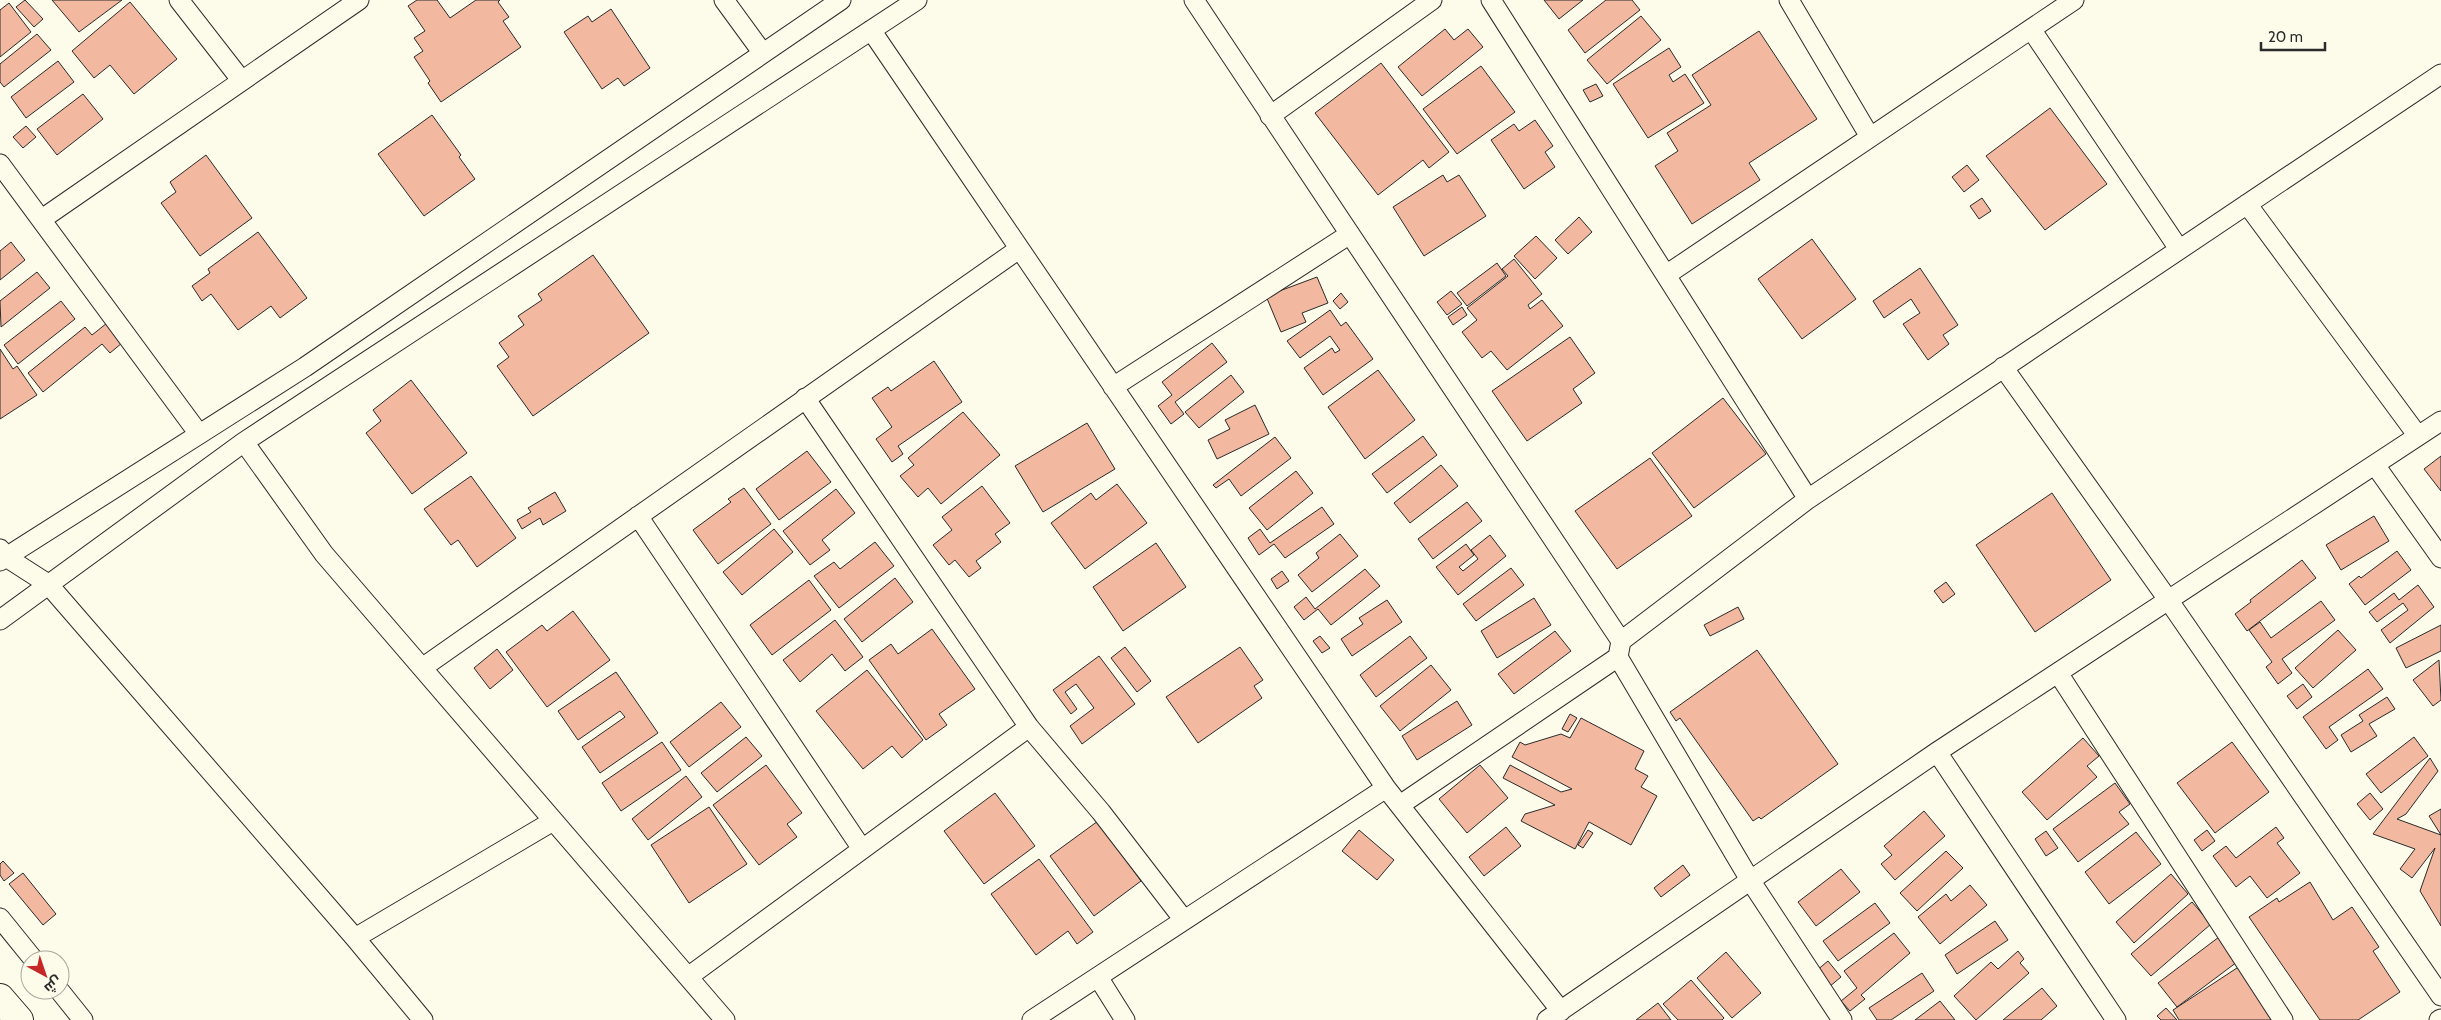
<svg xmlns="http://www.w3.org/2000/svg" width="2441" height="1020" font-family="Cabin,Cairo,sans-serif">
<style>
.building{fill:#f2b8a0;stroke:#2b2b2b}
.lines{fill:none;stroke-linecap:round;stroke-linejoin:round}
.minor-casing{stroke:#2b2b2b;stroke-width:21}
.secondary-casing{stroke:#2b2b2b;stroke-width:30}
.minor{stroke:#fdfbea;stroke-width:19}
.secondary{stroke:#fdfbea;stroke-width:28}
</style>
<rect width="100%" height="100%" fill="#fdfbea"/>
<!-- building -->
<path class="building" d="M25,0L43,19L34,27L16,7Z
M52,0H122L79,32Z
M417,0H437L450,18L476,0H500L498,2L509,17L503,21L521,47L441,102L428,83L430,81L414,57L423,51L414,38L425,31L408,6Z
M1544,0H1583L1559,19Z
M1606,0H1632L1640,10L1585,53L1568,30Z
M130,2L177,59L134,94L110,65L94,78L72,51Z
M9,3L31,32L0,57V10Z
M611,9L650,68L624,86L618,78L602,89L564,32L588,16L592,22Z
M1641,16L1661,40L1607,84L1587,60Z
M1445,29L1454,40L1468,29L1483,47L1422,96L1398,67Z
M1759,31L1817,119L1749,163L1760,180L1692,224L1655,166L1678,151L1667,133L1711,105L1692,75Z
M37,34L51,50L4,87L0,82V64Z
M1669,48L1681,67L1669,75L1673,82L1685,74L1704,103L1648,138L1613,84Z
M58,61L74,82L26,118L11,97Z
M1381,63L1449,152L1429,168L1423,160L1378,195L1315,113Z
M1481,66L1515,112L1457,154L1423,109Z
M1596,84L1603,96L1590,102L1583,90Z
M83,94L103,119L57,155L37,129Z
M2050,108L2107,184L2045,230L1986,156Z
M432,115L461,155L459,157L475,179L424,216L378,154Z
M1535,120L1553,146L1545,152L1555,167L1524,189L1491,140L1514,124L1519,131Z
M26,126L36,137L23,148L13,137Z
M206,155L252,218L200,256L161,203L176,192L170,182Z
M1967,165L1979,180L1964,192L1952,177Z
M1443,175L1447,182L1459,175L1486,216L1424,256L1393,207Z
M1982,198L1991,211L1979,219L1970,206Z
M1579,217L1592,232L1568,254L1555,240Z
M258,232L307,298L280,318L271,306L238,330L211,294L202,301L192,286L210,273L208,269Z
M1536,236L1557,258L1535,279L1514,256Z
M1812,239L1856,299L1802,339L1758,279Z
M11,242L25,260L0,280V251Z
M593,255L649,333L533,416L497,366L509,357L499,343L524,325L518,316L542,300L538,294Z
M1514,259L1542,294L1528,305L1530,309L1542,300L1563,326L1507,370L1491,351L1482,358L1462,332L1477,320L1467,308L1508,276L1502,269Z
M1497,263L1506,276L1467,306L1457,293Z
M1920,268L1958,325L1943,335L1949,344L1928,360L1903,324L1920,313L1911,299L1884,318L1873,301Z
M37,272L50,288L1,327L0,301Z
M1317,277L1328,303L1302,313L1306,322L1281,332L1266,296Z
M1451,291L1462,304L1447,315L1437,302Z
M1341,293L1348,302L1340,309L1333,301Z
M61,301L75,319L18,364L4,345Z
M1462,307L1467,315L1453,325L1448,317Z
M1330,310L1341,326L1346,322L1373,359L1323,395L1304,368L1332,348L1335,353L1340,350L1330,336L1300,358L1287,341Z
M107,323L122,343L110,353L102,344L43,392L28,373L85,327L92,335Z
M1570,337L1595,373L1573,389L1582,403L1527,441L1492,391Z
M1212,343L1227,362L1175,402L1184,414L1171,424L1158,406L1172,395L1162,382Z
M0,349L13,369L17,366L37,395L0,419Z
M934,361L962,402L898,446L903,454L892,462L876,439L892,427L872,398L888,387L891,391Z
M1378,370L1415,420L1365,459L1328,407Z
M1231,375L1244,392L1199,428L1185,412Z
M411,380L467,453L412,494L366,433L381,421L373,410Z
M1723,398L1766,454L1694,508L1652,453Z
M1255,405L1269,434L1217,459L1208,440L1230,429L1225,420Z
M963,412L1000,455L941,504L928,488L918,497L900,476L914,465L908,458Z
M1087,423L1115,469L1043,512L1015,466Z
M1423,436L1437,455L1387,493L1372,474Z
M1275,437L1291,458L1241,496L1229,479L1216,488L1213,485Z
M807,451L831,482L779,520L756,489Z
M2441,456V491L2424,469Z
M1650,458L1692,516L1617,569L1575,511Z
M1441,465L1458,486L1410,523L1394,503Z
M1296,471L1313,493L1267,530L1249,508Z
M471,476L516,538L477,567L458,540L451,545L424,509Z
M1117,484L1147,523L1085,569L1051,523L1091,493L1096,500Z
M982,486L1010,523L995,534L1001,542L976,561L981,568L969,577L955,560L949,565L933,545L952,530L942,517Z
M744,488L771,524L718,564L693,530L731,502L728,499Z
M836,489L855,513L822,540L830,550L810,565L783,531Z
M555,492L566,511L543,525L540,518L522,529L517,520L531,512L528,508Z
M2052,493L2111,580L2035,632L1976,545Z
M1467,502L1482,521L1433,559L1418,539Z
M1322,507L1334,524L1285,558L1274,544L1259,555L1248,538L1260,529L1270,543Z
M2374,516L2389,541L2341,570L2326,545Z
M774,529L793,552L742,595L723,572Z
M1340,534L1358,556L1312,592L1298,575L1319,558L1316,553Z
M1490,535L1506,556L1458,595L1436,567L1466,544L1474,555L1459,567L1463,571L1478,559L1471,550Z
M875,542L894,566L839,608L814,576L834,562L840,569Z
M1156,543L1186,587L1123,631L1093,587Z
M2397,551L2411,570L2365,605L2349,584L2359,576L2361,578Z
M2302,560L2316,578L2247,631L2235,614L2251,602L2250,600Z
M1511,568L1524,585L1476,621L1463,604Z
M1365,569L1380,586L1331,625L1318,609L1304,620L1294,607L1306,597L1315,609Z
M1282,571L1289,581L1277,589L1271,579Z
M895,578L913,602L862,642L844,619Z
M809,580L831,610L772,655L750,625Z
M1946,582L1955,594L1943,603L1934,591Z
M2418,585L2434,607L2390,643L2381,630L2408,610L2403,603L2377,622L2369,612L2394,593L2399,600Z
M1534,598L1551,625L1497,658L1481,631Z
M1387,600L1402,622L1352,656L1341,639L1363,624L1359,618Z
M2321,601L2335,620L2282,659L2292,673L2278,684L2266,667L2272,662L2249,630L2260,622L2271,638Z
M1738,607L1744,619L1710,636L1704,625Z
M573,611L610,660L547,707L506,652L542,625L547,631Z
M835,620L863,657L845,671L832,654L800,682L783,660Z
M2441,625V651L2406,668L2396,648Z
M932,629L975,689L939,714L947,725L926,740L869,660L891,644L898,654Z
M2338,630L2356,650L2313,688L2295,668Z
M1555,631L1571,651L1514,694L1498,674Z
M1320,636L1330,648L1322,653L1313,641Z
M1410,636L1427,658L1376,697L1360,675Z
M1125,647L1151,681L1137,692L1111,658Z
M1240,647L1263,680L1254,686L1262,698L1198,743L1166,697Z
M497,649L513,670L490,689L474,668Z
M1757,650L1838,764L1761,819L1759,817L1753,821L1680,718L1676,721L1670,712Z
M1099,656L1135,704L1082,744L1070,726L1094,708L1076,684L1065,692L1077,709L1071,714L1053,690Z
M2439,660L2441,700L2433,706L2413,680Z
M1431,665L1451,690L1400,731L1380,706Z
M2368,669L2383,689L2329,727L2338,740L2326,749L2303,717Z
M867,670L923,740L902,758L892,746L863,769L816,711Z
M616,672L658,733L600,773L582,747L625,717L620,711L578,740L558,711Z
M2303,684L2312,697L2297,709L2287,696Z
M2387,697L2395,709L2369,724L2377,736L2351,752L2341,735L2363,721L2359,715Z
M1457,701L1472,725L1417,760L1402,736Z
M721,702L741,727L689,767L670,742Z
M1570,714L1577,718L1568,732L1562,729Z
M1581,718L1644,751L1635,769L1648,776L1641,787L1657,796L1631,845L1589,822L1575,849L1521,821L1525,814L1555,805L1503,778L1510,765L1561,792L1572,789L1512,757L1520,742L1525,745L1561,734L1570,738Z
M746,737L762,756L717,792L701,773Z
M2414,737L2428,756L2381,793L2366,774Z
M2083,738L2099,756L2087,766L2097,777L2047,820L2022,792Z
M662,742L681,770L621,811L602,783Z
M2232,742L2269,792L2215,833L2177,783Z
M2430,758L2438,771L2406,814L2397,819L2441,835V926L2420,891L2435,848L2412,878L2400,869L2415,849L2373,834Z
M766,765L802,813L787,824L797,837L759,865L713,805Z
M1480,765L1508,798L1467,833L1439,799Z
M686,776L702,797L648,840L632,819Z
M2115,783L2130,804L2119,812L2129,824L2078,862L2053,829Z
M995,793L1035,846L984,884L944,831Z
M2370,793L2383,809L2370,820L2357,804Z
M709,807L747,864L689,903L651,845Z
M2441,809V835L2429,816Z
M1924,811L1945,836L1895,880L1881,864L1892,855L1884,846Z
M1098,821L1141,881L1094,916L1050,856Z
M1506,827L1521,846L1484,876L1469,857Z
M2276,827L2284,838L2277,843L2300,873L2267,898L2250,876L2236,887L2213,856L2226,846L2236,858Z
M1359,830L1394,860L1377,880L1342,851Z
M1588,830L1593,833L1583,848L1578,845Z
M2207,830L2215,841L2202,851L2194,840Z
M2046,831L2058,848L2046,856L2035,839Z
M2136,832L2161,864L2109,904L2085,872Z
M1946,851L1963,868L1917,911L1900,893Z
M1039,859L1093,932L1077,944L1068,931L1036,955L991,894Z
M3,861L14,873L4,881L0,875V864Z
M1683,865L1690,875L1661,897L1654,888Z
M1841,869L1860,892L1816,926L1798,902Z
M23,873L56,914L43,925L9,884Z
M2171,874L2188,894L2134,943L2116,922Z
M2310,882L2333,920L2352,907L2379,947L2373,951L2400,992L2358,1020H2320L2249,917L2277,898L2279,902Z
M1970,885L1987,905L1940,944L1918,917L1946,894L1951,901Z
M2192,902L2211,924L2151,976L2131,954Z
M1875,903L1890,923L1838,961L1823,941Z
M1995,921L2008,940L1957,974L1945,955Z
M1894,933L1910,953L1861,995L1865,999L1850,1011L1841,1001L1857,988L1844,971Z
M2219,937L2237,962L2177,1007L2158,983Z
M2018,951L2024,959L2020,963L2029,973L1976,1020L1954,996L1991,962L1998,969Z
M1726,952L1761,993L1732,1018L1697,978Z
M1828,961L1841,977L1829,987L1816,971Z
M2240,966L2276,1020H2179L2173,1010Z
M1922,973L1934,991L1891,1020H1877L1869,1008Z
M1691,980L1724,1018L1722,1020H1678L1663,1004Z
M2042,988L2057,1006L2041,1020H2003Z
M1940,1001L1955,1020H1915Z
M1658,1003L1671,1020H1636Z
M2166,1008L2177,1020H2161L2157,1016Z"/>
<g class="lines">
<!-- minor casing -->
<g class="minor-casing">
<path id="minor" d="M179,0L242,81
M724,0L762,52
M1194,0L1621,641L1618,657L1750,880L1842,1020
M1491,0L1808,499
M1789,0L1870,137
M2031,29L2179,249
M871,30L1386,788L1561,1011
M1270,116L1432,0
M0,164L199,434
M2247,204L2418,436
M42,219L359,0
M1666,275L2074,0
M2003,367L2169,601L2441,996
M1113,387L1350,234
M805,398L1029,727L1101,812L1184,920
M244,442L324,554L725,1020
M2375,465L2441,558
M638,516L862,849
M0,549L6,557L48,584L355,938L423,1020
M0,561L305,367L841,0
M0,620L244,442L917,0
M1621,641L1808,499L2441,74
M422,668L1019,249
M2058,673L2283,1020
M1937,752L2116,1020
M1400,805L1618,657
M0,918L34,960
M355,938L553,821
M688,977L1029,727
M1098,977L1125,1020
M59,990L83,1020
M1032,1020L1386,788
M1547,1020L1937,752L2441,421
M2439,1020L2441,1019"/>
</g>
<!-- secondary casing -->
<g class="secondary-casing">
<path id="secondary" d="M0,998L19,1020"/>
</g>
<!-- minor -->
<use href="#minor" class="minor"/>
<!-- secondary -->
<use href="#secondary" class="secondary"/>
</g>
<!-- north arrow -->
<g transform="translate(45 975) rotate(140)"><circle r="24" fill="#fdfbea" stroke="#a9a89e"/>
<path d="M0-4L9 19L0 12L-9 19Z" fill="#c62828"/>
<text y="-8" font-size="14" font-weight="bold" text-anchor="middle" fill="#2b2b2b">ش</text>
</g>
<!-- scale -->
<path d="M2261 42v8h64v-8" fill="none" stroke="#2b2b2b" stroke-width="2.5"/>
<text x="2268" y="42" font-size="15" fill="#2b2b2b" stroke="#fdfbea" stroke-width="4" paint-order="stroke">20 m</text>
</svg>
